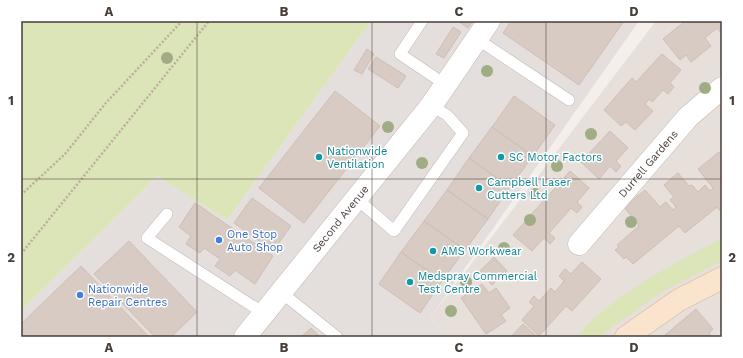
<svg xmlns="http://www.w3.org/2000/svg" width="743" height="358" font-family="'Work Sans',sans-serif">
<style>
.residential{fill:#e7dfd9}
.industrial{fill:#e4dedc}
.green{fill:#dce5b7}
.building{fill:#d8cbc4;stroke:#cfbeb4}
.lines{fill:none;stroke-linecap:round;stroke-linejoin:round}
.lane-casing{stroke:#c2b7b1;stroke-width:12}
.street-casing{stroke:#c2b7b1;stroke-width:23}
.secondary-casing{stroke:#d3b8a0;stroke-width:23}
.path{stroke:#bfaca0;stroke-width:2.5;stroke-dasharray:2 2;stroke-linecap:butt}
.lane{stroke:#fff;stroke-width:11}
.street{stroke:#fff;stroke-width:22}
.secondary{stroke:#fbe4ce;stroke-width:22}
.tree{fill:#a0ac84}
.grid{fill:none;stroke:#483e39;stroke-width:1;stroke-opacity:0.55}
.culture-dot{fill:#0f9aa8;stroke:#fff;stroke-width:1.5}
.shop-dot{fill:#3f7fe0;stroke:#fff;stroke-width:1.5}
.labels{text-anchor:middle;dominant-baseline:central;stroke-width:3;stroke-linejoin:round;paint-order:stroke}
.culture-label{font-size:11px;fill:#0d838f;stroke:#fff;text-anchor:start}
.street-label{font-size:11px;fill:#483e39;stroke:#fff}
.shop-label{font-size:11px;fill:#366cbe;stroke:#fff;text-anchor:start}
.neatline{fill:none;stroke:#483e39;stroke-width:1.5}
.grid-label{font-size:13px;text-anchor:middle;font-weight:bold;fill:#483e39}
</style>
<rect width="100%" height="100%" fill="#f4efeb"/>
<!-- residential -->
<path class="residential" d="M656,21H722V337H448L430,318Z"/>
<!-- industrial -->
<path class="industrial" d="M371,21H639L430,318L448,337H21V311L157,176L227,220Z"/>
<!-- green -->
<path class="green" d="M21,21H371L227,220L157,176L21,311Z
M722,239V261L665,290L598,337H578C594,307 690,253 722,239Z"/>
<!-- building -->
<path class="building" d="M458,21H473L468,28Z
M511,21H624L579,85L503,33Z
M685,21H722V34L717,28L705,38L711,46L691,62L686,55L680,60L663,39Z
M453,27L461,32L444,58L436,54Z
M367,49L374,54L362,74L354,70Z
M662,54L681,70L670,83L674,87L668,94L663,90L652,102L649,99L645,104L653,111L635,130L626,122L621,126L604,110L632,78L636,82Z
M376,57L406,76L398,88L368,69Z
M335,91L380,126L304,223L259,188Z
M514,96L555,125L533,156L492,127Z
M492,127L533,156L510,187L469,158Z
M610,131L628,148L616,161L621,166L616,172L610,166L599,179L581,162Z
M719,152L722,156V213L717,207L685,233L679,226L633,264L626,257L624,259L615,250L619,247L617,245L639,226L624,207L645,190L660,207L666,202L673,210L676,207L670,200L674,197L664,185L678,173L689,186L692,185L698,192L705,185L710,191L713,188L698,169Z
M469,158L510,187L488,219L447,190Z
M570,171L589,188L577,202L582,207L577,213L571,208L549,233L555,238L550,244L544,238L532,251L513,235Z
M447,190L488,219L465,250L424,221Z
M252,198L291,226L273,251L234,223Z
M195,203L273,256L255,284L235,270L230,276L215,266L220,259L204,248L200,253L186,244L191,236L179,227Z
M424,221L465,250L442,281L401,252Z
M129,241L197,312L171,337H155L94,274Z
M401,252L442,281L420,313L379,284Z
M494,257L507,271L492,285L479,272Z
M582,262L601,279L572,311L566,306L539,336L522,320L534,306L529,302L534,296L539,301L551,288L555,292L564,281L559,276L565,269L571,274Z
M81,266L149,337H21V324Z
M482,284L489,293L496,288L510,308L501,315L506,321L486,334L461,298Z
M696,309L713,329L709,333L712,337H667L665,335Z
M523,324L536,336V337H511Z
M311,328L320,337H301Z"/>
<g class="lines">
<!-- lane casing -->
<g class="lane-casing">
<path id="lane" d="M422,21L400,54L446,85
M477,39L569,100
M357,199L394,231L463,133L447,115L431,106
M167,214L147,238L265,314
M282,293L337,337"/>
</g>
<!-- street casing -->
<g class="street-casing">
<g id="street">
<path id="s1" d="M579,244L688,117L722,88"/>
<path id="s2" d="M245,337L431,106L489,21"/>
</g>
</g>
<!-- secondary casing -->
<g class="secondary-casing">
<path id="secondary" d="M626,337L679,300L722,278"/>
</g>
<!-- path -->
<path class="path" d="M21,195L65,154L105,104L182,21
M21,254L209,21"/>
<!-- lane -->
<use href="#lane" class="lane"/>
<!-- street -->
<use href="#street" class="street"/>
<!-- secondary -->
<use href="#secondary" class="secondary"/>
</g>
<!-- trees -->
<g class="tree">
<circle cx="167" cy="58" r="6"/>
<circle cx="487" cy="71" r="6"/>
<circle cx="705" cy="88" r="6"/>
<circle cx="388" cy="127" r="6"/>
<circle cx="591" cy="134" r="6"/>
<circle cx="422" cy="163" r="6"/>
<circle cx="557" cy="166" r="6"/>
<circle cx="535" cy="194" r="6"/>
<circle cx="530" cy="220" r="6"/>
<circle cx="631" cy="222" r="6"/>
<circle cx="504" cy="248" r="6"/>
<circle cx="466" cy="282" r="6"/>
<circle cx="451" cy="311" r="6"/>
</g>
<!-- grid -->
<path class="grid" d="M197,21V337M372,21V337M546,21V337M21,179H722"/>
<!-- markers -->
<g class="culture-dot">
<circle cx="319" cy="157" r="4"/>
<circle cx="501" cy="157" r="4"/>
<circle cx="479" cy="188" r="4"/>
<circle cx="433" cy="251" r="4"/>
<circle cx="410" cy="282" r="4"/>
</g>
<g class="shop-dot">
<circle cx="219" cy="240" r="4"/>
<circle cx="80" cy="295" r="4"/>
</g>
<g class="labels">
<!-- culture labels -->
<g class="culture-label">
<text x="327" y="151">Nationwide<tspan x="327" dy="13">Ventilation</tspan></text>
<text x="509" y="157">SC Motor Factors</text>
<text x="487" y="182">Campbell Laser<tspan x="487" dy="13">Cutters Ltd</tspan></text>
<text x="441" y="251">AMS Workwear</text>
<text x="418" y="276">Medspray Commercial<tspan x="418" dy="13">Test Centre</tspan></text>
</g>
<!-- street labels -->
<g class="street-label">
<text stroke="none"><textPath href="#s1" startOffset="106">Durrell Gardens</textPath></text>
<text stroke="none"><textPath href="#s2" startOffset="152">Second Avenue</textPath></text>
</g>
<!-- shop labels -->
<g class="shop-label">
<text x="227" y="234">One Stop<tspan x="227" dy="13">Auto Shop</tspan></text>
<text x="88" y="289">Nationwide<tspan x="88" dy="13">Repair Centres</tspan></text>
</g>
</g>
<!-- border -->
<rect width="743" height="358" fill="none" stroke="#ffffff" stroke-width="44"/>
<rect x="22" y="22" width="699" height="314" class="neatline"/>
<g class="grid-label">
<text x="109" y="16">A</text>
<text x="284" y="16">B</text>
<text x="459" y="16">C</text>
<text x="634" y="16">D</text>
<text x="11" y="105">1</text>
<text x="732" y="105">1</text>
<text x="11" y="262">2</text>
<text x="732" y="262">2</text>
<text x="109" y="352">A</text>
<text x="284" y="352">B</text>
<text x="459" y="352">C</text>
<text x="634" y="352">D</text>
</g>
</svg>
